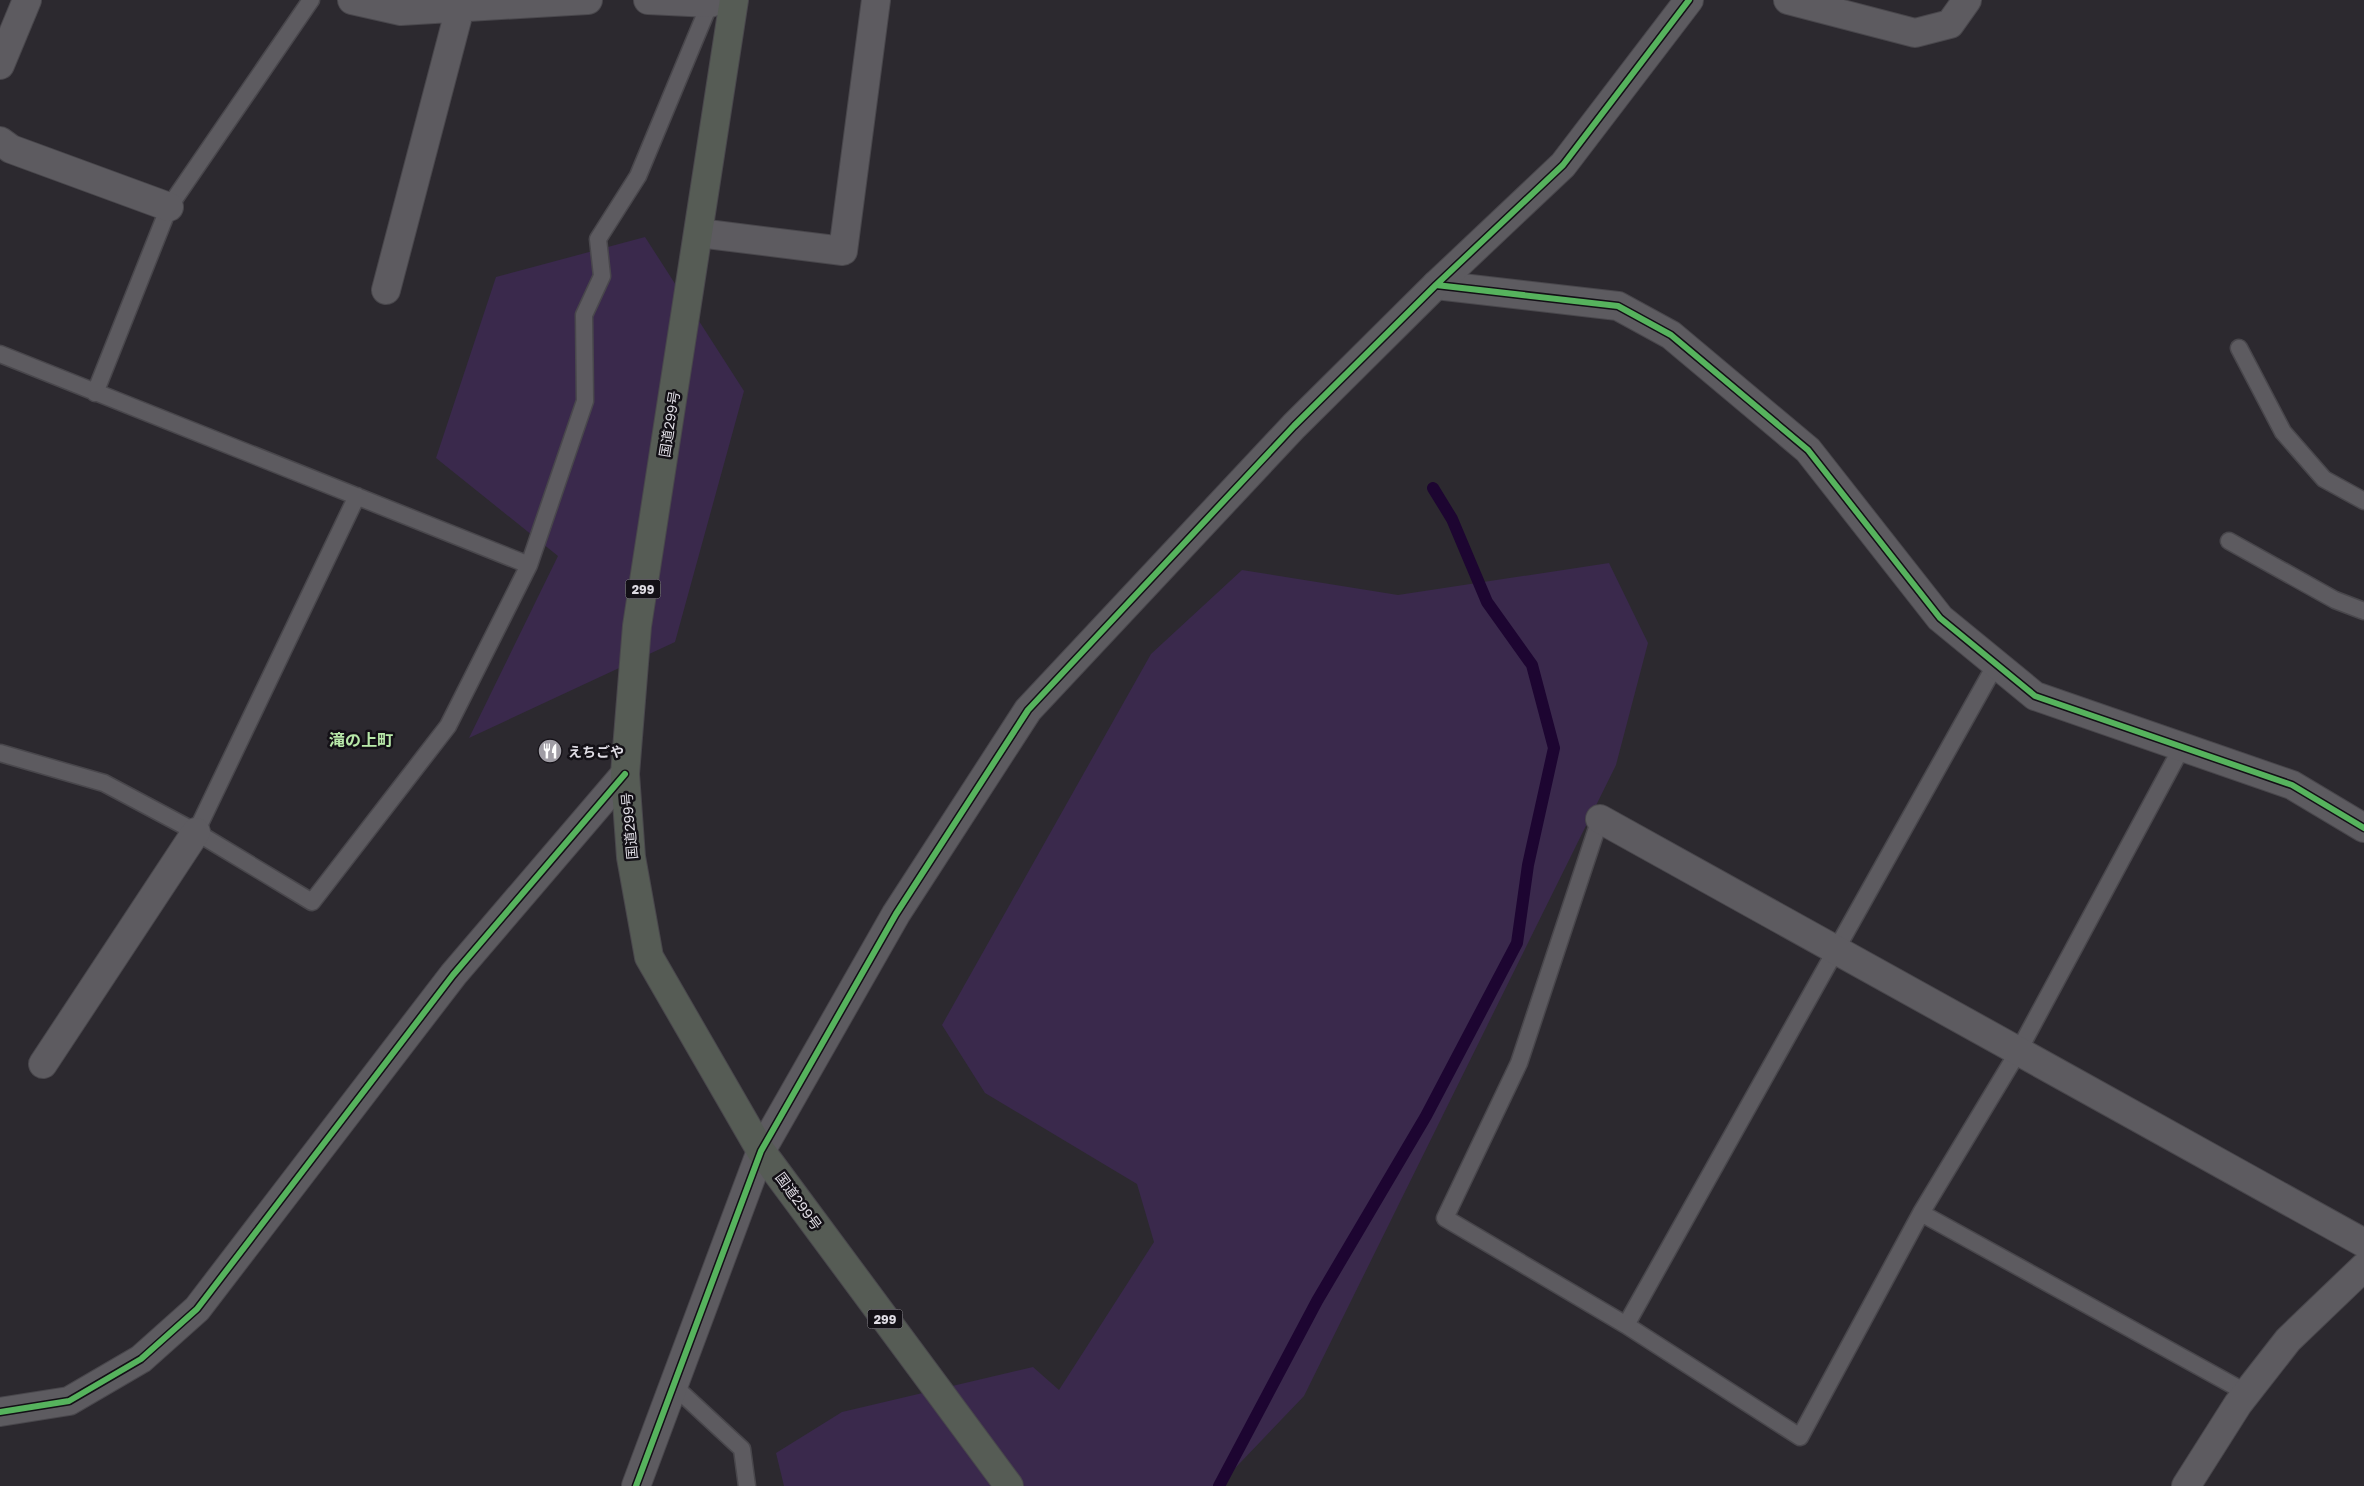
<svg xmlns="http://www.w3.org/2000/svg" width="2364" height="1486" font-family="'Golos Text','Noto Sans JP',sans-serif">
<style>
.green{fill:#3a294c}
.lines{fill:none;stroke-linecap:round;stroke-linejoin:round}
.stream{stroke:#1d0531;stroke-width:12}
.service-casing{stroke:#49474c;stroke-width:19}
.minor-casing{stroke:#49474c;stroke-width:30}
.tertiary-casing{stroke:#49474c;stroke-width:30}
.trunk-casing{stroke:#49474c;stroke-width:30}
.service{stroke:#5d5b60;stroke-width:16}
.minor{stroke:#5d5b60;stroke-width:28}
.tertiary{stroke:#5d5b60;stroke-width:28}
.trunk{stroke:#565c55;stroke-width:28}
.cycleway-casing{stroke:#131016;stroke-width:9}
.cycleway{stroke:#56b35d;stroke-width:6}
.labels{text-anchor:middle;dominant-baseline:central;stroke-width:5;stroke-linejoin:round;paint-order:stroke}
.shield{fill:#131016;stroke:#a29fa6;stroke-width:1}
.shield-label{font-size:12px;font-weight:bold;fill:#dfdce4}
.street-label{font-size:14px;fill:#dfdce4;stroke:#131016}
.poi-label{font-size:14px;font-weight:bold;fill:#dfdce4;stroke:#131016;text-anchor:start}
.quarter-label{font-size:16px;font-weight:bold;fill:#b8e9a9;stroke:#131016}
</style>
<rect width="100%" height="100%" fill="#2c292f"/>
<!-- green -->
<path class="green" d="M645,237L744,391L675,642L469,738L558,556L436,458L496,277Z
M1609,563L1648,643L1616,765L1304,1396L1218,1486H784L776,1453L842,1412L1033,1367L1059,1390L1154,1242L1137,1184L985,1093L942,1025L1151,654L1242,570L1398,595Z"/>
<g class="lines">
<!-- stream -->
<path class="stream" d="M1219,1486L1317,1301L1426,1116L1517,943L1528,865L1554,748L1532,665L1487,602L1452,519L1433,488"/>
<!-- service casing -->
<g class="service-casing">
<path id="service" d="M2239,348L2283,432L2324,479L2364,501
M0,354L529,565
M95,393L169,207L311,0
M2229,541L2335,600L2364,611
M0,753L104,783L196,832L312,902L448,726L529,565L585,401L584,315L602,276L598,239L638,176L710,3
M1600,819L1519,1063L1445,1218L1626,1325L1800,1437L1921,1213L2018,1052L2182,747
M196,832L357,496
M1921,1213L2247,1393
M1626,1325L1996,664
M674,1386L742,1449L747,1486"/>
</g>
<!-- minor casing -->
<g class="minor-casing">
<path id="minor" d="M352,0L401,11L588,0
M648,0L710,3L719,0
M1788,0L1915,33L1950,24L1967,0
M0,141L11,149L169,207
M699,233L843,251L876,0
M1436,285L1618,306L1671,335L1808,450L1940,618L2035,696L2292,785L2364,828
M386,290L460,8
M1600,819L2364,1243
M43,1064L196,832
M0,1412L69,1401L141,1359L197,1309L453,975L625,774
M2186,1486L2238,1404L2288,1340L2364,1267"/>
</g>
<!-- tertiary casing -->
<g class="tertiary-casing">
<path id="tertiary" d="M0,65L27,0
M636,1486L761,1151L896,914L1028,710L1294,426L1436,285L1563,165L1689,0"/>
</g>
<!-- trunk casing -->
<g class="trunk-casing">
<path id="trunk" d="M734,0L637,626L625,774L631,857L649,957L761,1151L1009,1486"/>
</g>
<!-- service -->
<use href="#service" class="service"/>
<!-- minor -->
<use href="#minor" class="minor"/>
<!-- tertiary -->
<use href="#tertiary" class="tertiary"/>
<!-- trunk -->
<use href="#trunk" class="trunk"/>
<!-- cycleway casing -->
<g class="cycleway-casing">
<path id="cycleway" d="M1436,285L1618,306L1671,335L1808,450L1940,618L2035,696L2292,785L2364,828
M0,1412L69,1401L141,1359L197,1309L453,975L625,774
M636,1486L761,1151L896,914L1028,710L1294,426L1436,285L1563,165L1689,0"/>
</g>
<!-- cycleway -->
<use href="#cycleway" class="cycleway"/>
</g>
<!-- icons -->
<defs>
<g id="restaurant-disc" transform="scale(1.25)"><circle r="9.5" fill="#a09da5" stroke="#131016"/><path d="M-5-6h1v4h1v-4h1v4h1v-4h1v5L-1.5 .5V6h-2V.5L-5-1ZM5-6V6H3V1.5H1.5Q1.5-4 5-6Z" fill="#fff"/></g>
</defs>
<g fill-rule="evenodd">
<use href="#restaurant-disc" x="550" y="751"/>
</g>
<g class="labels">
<!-- shield labels -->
<g class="shield">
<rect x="625.5" y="579.5" width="35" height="19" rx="4"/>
<rect x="867.5" y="1309.5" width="35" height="19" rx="4"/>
</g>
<g class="shield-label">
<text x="643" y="589">299</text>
<text x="885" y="1319">299</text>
</g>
<!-- street labels -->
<g class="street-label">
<text transform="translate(669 424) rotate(-81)">国道299号</text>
<text transform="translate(629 826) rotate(-95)">国道299号</text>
<text transform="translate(799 1201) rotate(54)">国道299号</text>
</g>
<!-- poi labels -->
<g class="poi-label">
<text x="568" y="751">えちごや</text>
</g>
<!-- quarter labels -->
<g class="quarter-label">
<text x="361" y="740">滝の上町</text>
</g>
</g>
</svg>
